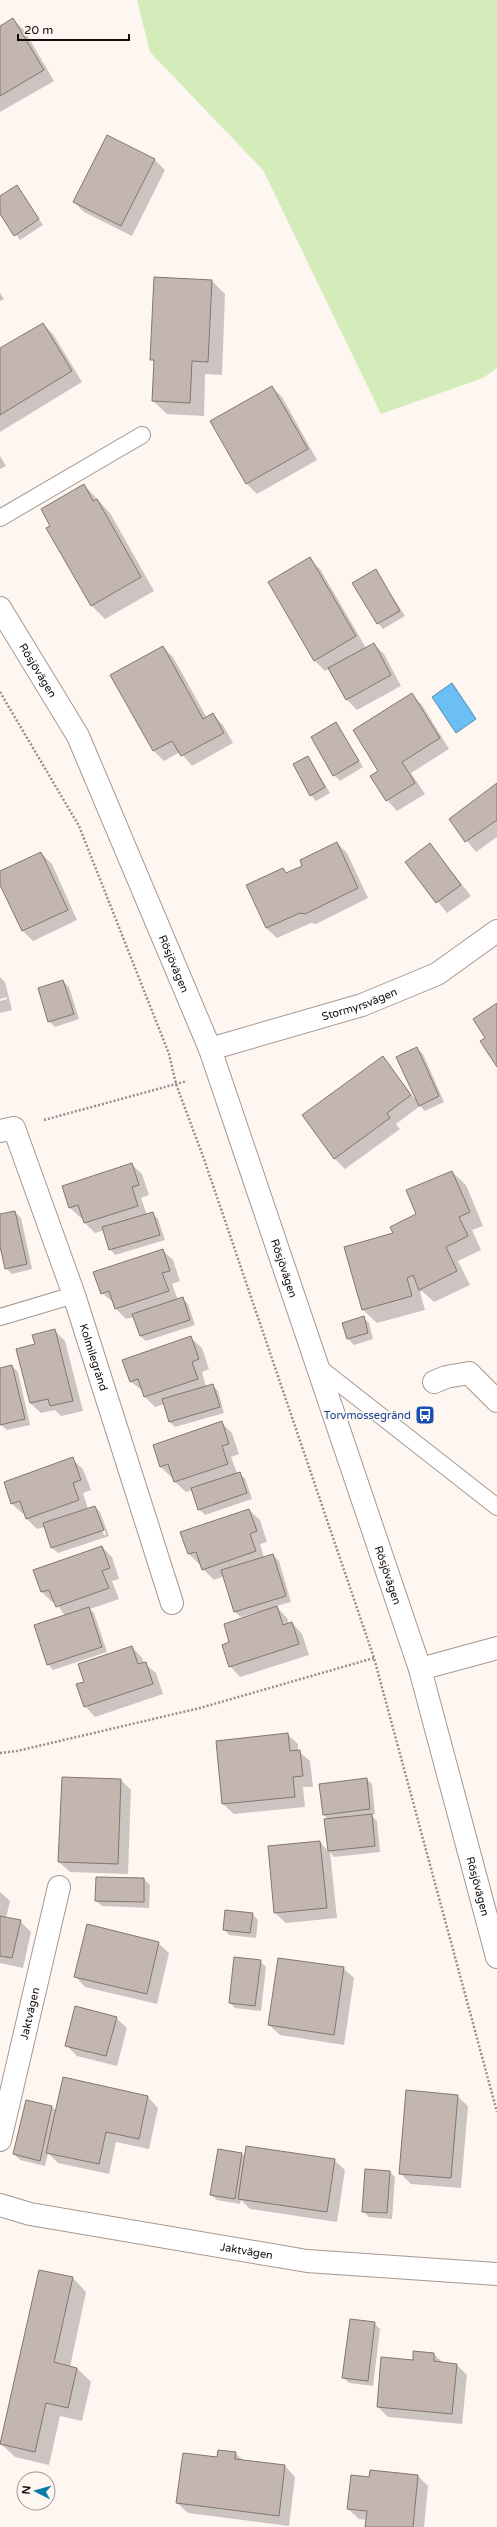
<svg xmlns="http://www.w3.org/2000/svg" width="497" height="2527" font-family="'Varela Round',sans-serif">
<style>
.green{fill:#d3ecba}
.water{fill:#6cbff5;stroke:#518aaf}
.shadow{fill:#0003;fill-rule:evenodd}
.building{fill:#c3b6af;stroke:#837670}
.lines{fill:none;stroke-linecap:round;stroke-linejoin:round}
.lane-casing{stroke:#a59891;stroke-width:18}
.street-casing{stroke:#a59891;stroke-width:24}
.path{stroke:#958e8b;stroke-width:2.5;stroke-dasharray:2 2;stroke-linecap:butt}
.lane{stroke:#fff;stroke-width:16}
.street{stroke:#fff;stroke-width:22}
.labels{text-anchor:middle;dominant-baseline:central;stroke-width:3.5;stroke-linejoin:round;paint-order:stroke}
.street-label{font-size:11px;fill:#120d0b;stroke:#fef6f1}
.transit-label{font-size:11px;fill:#164399;stroke:#fef6f1;text-anchor:end}
</style>
<rect width="100%" height="100%" fill="#fef6f1"/>
<!-- green -->
<path class="green" d="M137,0H497V368L483,378L381,414L263,170L150,52Z"/>
<!-- water -->
<path class="water" d="M452,683L476,719L456,733L432,697Z"/>
<!-- shadow -->
<path class="shadow" d="M13,19L24,30L54,81L0,112V27Z
M107,136L155,160L165,170L132,236L84,212L74,202Z
M16,186L43,225L20,240L0,212V197Z
M212,281L225,294L222,375L205,374L204,416L167,414L153,401L155,363L152,359Z
M0,293L4,299L0,301Z
M43,324L53,334L82,382L0,432V350Z
M272,387L282,397L317,460L257,494L247,484L212,421Z
M0,456L6,466L0,469Z
M84,485L110,513L154,591L105,619L92,606L47,528Z
M309,559L320,569L366,648L374,644L384,654L401,686L357,710L346,699L330,668L325,671L315,661L269,582Z
M376,571L405,616L383,629L378,623Z
M163,647L173,657L207,718L213,715L223,725L233,743L192,766L180,752L164,761L154,751L112,675Z
M412,695L422,705L449,749L411,773L425,794L397,811L387,800L380,771Z
M336,724L363,767L340,781L334,775Z
M308,757L330,793L316,801L311,795Z
M497,785V837L476,852L450,819Z
M337,843L347,853L368,898L316,924L311,923L277,938L266,928L283,869L288,874L303,866Z
M430,844L471,896L447,913L406,862Z
M41,853L52,864L77,920L33,941L23,931L0,883V872Z
M0,977L5,982L12,1010L0,1013V1001L7,999V997L0,999Z
M63,981L69,987L79,1019L55,1027L49,1021Z
M417,1049L423,1054L444,1102L425,1111L420,1106L396,1124L400,1129L345,1169L334,1158L382,1057L415,1099Z
M131,1164L142,1174L149,1195L141,1198L147,1215L152,1213L158,1219L165,1240L115,1255L110,1249L104,1230L95,1233L85,1223L83,1217L81,1218L70,1208L64,1187Z
M452,1172L466,1185L483,1226L472,1230L481,1250L458,1261L470,1285L434,1302L422,1291L420,1292L425,1310L377,1323L363,1310L394,1234L417,1215Z
M15,1212L21,1218L32,1269L12,1274L6,1268L0,1242V1215Z
M162,1250L173,1260L180,1281L172,1284L178,1300L183,1299L188,1304L195,1325L146,1341L140,1336L134,1317L126,1319L116,1309L114,1303L102,1293Z
M364,1318L369,1323L373,1339L354,1345L348,1339L343,1324Z
M55,1331L65,1341L83,1411L61,1416L55,1410L41,1413L30,1403L36,1345Z
M191,1338L202,1348L209,1369L202,1372L206,1387L212,1385L218,1391L224,1413L175,1427L170,1422L164,1404L155,1407L145,1397L143,1391L131,1382Z
M12,1366L18,1372L30,1425L7,1430L1,1425L0,1419V1369Z
M222,1423L232,1433L239,1454L231,1457L237,1473L245,1478L252,1499L205,1515L199,1509L193,1490L186,1492L175,1482L173,1476L171,1477L160,1466Z
M72,1459L83,1469L91,1490L83,1493L88,1509L95,1507L100,1512L109,1536L58,1553L52,1548L45,1527L37,1529L27,1519L25,1513L23,1514L12,1504L5,1483ZM96,1512H98L106,1535H104Z
M249,1510L260,1520L267,1542L260,1544L264,1558L273,1555L279,1561L291,1602L276,1606L287,1618L289,1624L292,1623L302,1634L309,1655L240,1677L230,1666V1643L258,1612L241,1617L235,1612L224,1576L214,1580L203,1569L201,1563L199,1564L189,1554Z
M102,1547L112,1557L119,1579L112,1581L119,1599L90,1609L94,1613L107,1652L53,1670L48,1664L65,1616L55,1601L52,1602L42,1592Z
M132,1647L142,1658L144,1663L156,1673L163,1694L95,1717L85,1706V1682Z
M287,1734L298,1744V1751L310,1761L313,1787H303L305,1807L234,1814L223,1804L217,1742Z
M366,1779L372,1784L375,1814L371,1815L377,1821L380,1852L334,1857L330,1852L337,1918L286,1923L275,1913L320,1842L329,1852L325,1820H329L324,1815Z
M121,1780L131,1790L128,1874L70,1872L59,1862Z
M97,1878L144,1879L150,1885L149,1908L102,1906L96,1901Z
M0,1892L10,1901L6,1918L20,1921L31,1932L23,1968L0,1963Z
M252,1914L258,1920L256,1938L229,1935L224,1929Z
M158,1943L169,1953L157,2004L85,1987L75,1976Z
M260,1961L266,1967L261,2011L235,2008L230,2003Z
M343,1968L354,1978L344,2045L280,2035L269,2025Z
M116,2018L127,2028L117,2066L77,2056L66,2045Z
M64,2079L148,2097L158,2108L149,2149L116,2142L109,2174L58,2163L48,2153L45,2166L20,2160L14,2154L26,2101L52,2107L56,2111Z
M457,2096L468,2106L461,2188L411,2184L400,2173Z
M242,2154L245,2157L334,2160L345,2170L337,2222L250,2209L241,2200L240,2204L217,2200L211,2195Z
M390,2172L395,2177L392,2219L369,2217L363,2211Z
M73,2278L86,2292L70,2367L77,2368L91,2382L82,2421L60,2416L49,2465L15,2457L1,2444Z
M374,2323L380,2329L373,2386L349,2383L343,2377Z
M434,2354L443,2363L457,2365L467,2375L462,2424L388,2417L378,2407L414,2361Z
M235,2453L244,2461L285,2466L295,2477L289,2526L188,2513L177,2503L217,2458Z
M418,2476L428,2486L424,2527H366L367,2520L359,2519L348,2509L370,2478Z"/>
<!-- building -->
<path class="building" d="M13,18L44,70L0,96V26Z
M107,135L155,159L121,226L73,202Z
M17,185L39,219L14,236L0,214V196Z
M154,277L212,280L208,362L192,361L190,403L152,401L154,360H150Z
M43,323L72,371L0,415V348Z
M272,386L308,449L246,484L210,421Z
M84,484L93,501L97,499L141,577L91,606L46,528L50,526L41,509Z
M310,557L356,636L314,661L268,582Z
M376,569L400,611L377,624L352,583Z
M374,643L391,675L346,700L328,668Z
M163,646L203,719L213,713L224,733L181,756L172,741L153,751L110,675Z
M412,693L440,738L402,762L415,783L386,801L370,776L378,771L353,730Z
M336,722L359,761L333,776L311,737Z
M308,756L325,787L310,796L293,764Z
M497,783V820L465,842L449,819Z
M337,842L358,888L305,914L300,913L266,928L246,885L283,868L286,873L302,866L300,860Z
M430,843L461,885L436,903L405,862Z
M41,852L68,910L22,931L0,885V871Z
M63,980L74,1014L48,1022L38,988Z
M497,1003V1067L480,1041L485,1038L473,1019Z
M417,1047L439,1096L419,1106L396,1057Z
M383,1056L411,1095L387,1113L390,1118L334,1159L302,1115Z
M132,1163L139,1185L132,1187L138,1206L84,1223L78,1205L69,1208L62,1186Z
M452,1171L470,1212L459,1217L468,1236L446,1247L457,1271L419,1290L413,1275L407,1278L412,1296L362,1310L344,1247L393,1233L390,1227L416,1214L406,1190Z
M15,1211L27,1264L5,1269L0,1246V1214Z
M153,1212L160,1235L109,1250L102,1227Z
M163,1249L170,1271L162,1273L169,1291L115,1309L109,1291L101,1294L93,1272Z
M183,1297L190,1320L140,1336L132,1314Z
M364,1316L368,1333L347,1339L342,1323Z
M55,1329L73,1401L50,1406L48,1399L30,1403L16,1349L35,1344L32,1335Z
M191,1336L199,1359L192,1362L198,1379L144,1397L138,1379L130,1382L122,1360Z
M12,1365L25,1419L0,1425V1368Z
M213,1384L220,1407L169,1422L162,1399Z
M222,1421L229,1444L222,1446L228,1464L174,1482L168,1464L160,1467L153,1445Z
M73,1457L81,1480L73,1483L79,1500L26,1519L20,1501L11,1504L4,1482Z
M240,1472L247,1493L198,1510L191,1488Z
M95,1506L104,1530L51,1548L43,1523Z
M249,1509L257,1531L250,1534L256,1551L202,1570L196,1552L188,1554L180,1532Z
M102,1546L110,1568L102,1571L109,1588L56,1607L49,1590L41,1592L33,1570Z
M273,1554L286,1596L234,1612L221,1570Z
M277,1606L283,1625L292,1622L299,1644L229,1667L222,1645L229,1642L224,1624Z
M89,1607L102,1647L47,1665L34,1625Z
M132,1646L138,1664L146,1662L153,1684L84,1707L76,1684L84,1682L78,1664Z
M288,1733L290,1751L300,1750L303,1776L293,1777L295,1797L222,1804L216,1741Z
M62,1777L121,1779L118,1864L58,1862Z
M367,1778L370,1809L323,1815L319,1784Z
M372,1814L375,1846L328,1851L324,1819Z
M320,1841L327,1908L274,1913L268,1846Z
M96,1877L144,1878V1902L95,1901Z
M225,1910L253,1913L250,1933L223,1930Z
M0,1916L21,1920L12,1958L0,1956Z
M87,1924L159,1942L147,1994L74,1977Z
M234,1957L261,1960L255,2006L229,2003Z
M278,1958L344,1967L334,2035L268,2025Z
M75,2006L117,2017L106,2056L65,2046Z
M63,2077L148,2096L139,2139L106,2132L99,2164L46,2153Z
M406,2090L458,2095L451,2178L399,2174Z
M26,2100L52,2106L40,2161L13,2154Z
M246,2146L335,2159L327,2212L238,2199Z
M218,2149L242,2153L235,2199L210,2195Z
M365,2169L390,2171L387,2213L362,2212Z
M39,2270L73,2277L54,2362L77,2368L68,2408L46,2403L35,2452L0,2444Z
M350,2319L375,2322L368,2381L342,2378Z
M413,2351L434,2353V2361L457,2364L452,2414L377,2407L381,2357L413,2360Z
M218,2450L236,2452L235,2459L285,2465L279,2516L176,2503L183,2453L217,2457Z
M370,2470L418,2475L413,2527H365L367,2511L347,2509L351,2475L369,2477Z"/>
<g class="lines">
<!-- lane casing -->
<g class="lane-casing">
<path id="lane" d="M0,518L142,435
M0,1317L74,1295
M316,1365L497,1507"/>
</g>
<!-- street casing -->
<g class="street-casing">
<g id="street">
<path id="s1" d="M0,608L78,736L210,1049L420,1669L497,1957"/>
<path id="s2" d="M210,1049L362,1005L437,974L497,931"/>
<path id="s3" d="M0,1131L14,1128L74,1295L172,1603"/>
<path d="M434,1382L446,1377L469,1373L497,1401"/>
<path d="M420,1669L497,1648"/>
<path id="s4" d="M0,2140L59,1887"/>
<path id="s5" d="M0,2205L30,2214L307,2261L497,2274"/>
</g>
</g>
<!-- path -->
<path class="path" d="M0,692L79,826L169,1054L176,1084L204,1159L374,1658L497,2112
M44,1120L187,1081
M0,1753L17,1751L200,1708L374,1658"/>
<!-- lane -->
<use href="#lane" class="lane"/>
<!-- street -->
<use href="#street" class="street"/>
</g>
<!-- icons -->
<defs>
<g id="bus-square" transform="scale(1)"><rect x="-9" y="-9" width="18" height="18" rx="4" fill="#1a4fb4" stroke="#fef6f1"/><path d="M-5-6H5V4H4V6H2V4H-2V6H-4V4H-5ZM-3.5-4V0h7V-4ZM-3.5 1.2v1.5H-2V1.2ZM2 1.2v1.5H3.5V1.2Z" fill="#fff"/></g>
</defs>
<g fill-rule="evenodd">
<use href="#bus-square" x="425" y="1415"/>
</g>
<g class="labels">
<!-- street labels -->
<g class="street-label">
<text stroke="none"><textPath href="#s1" startOffset="73">Rösjövägen</textPath></text>
<text stroke="none"><textPath href="#s1" startOffset="397">Rösjövägen</textPath></text>
<text stroke="none"><textPath href="#s2" startOffset="156">Stormyrsvägen</textPath></text>
<text stroke="none"><textPath href="#s1" startOffset="721">Rösjövägen</textPath></text>
<text stroke="none"><textPath href="#s3" startOffset="257">Kolmilegränd</textPath></text>
<text stroke="none"><textPath href="#s1" startOffset="1045">Rösjövägen</textPath></text>
<text stroke="none"><textPath href="#s1" startOffset="1369">Rösjövägen</textPath></text>
<text stroke="none"><textPath href="#s4" startOffset="130">Jaktvägen</textPath></text>
<text stroke="none"><textPath href="#s5" startOffset="251">Jaktvägen</textPath></text>
</g>
<!-- transit labels -->
<g class="transit-label">
<text x="411" y="1415">Torvmossegränd</text>
</g>
</g>
<!-- north arrow -->
<g transform="translate(36 2491) rotate(276)"><circle r="19" fill="#fef6f1" stroke="#a09995"/>
<path d="M0-3L7 15L0 10L-7 15Z" fill="#057da4"/>
<text y="-6" font-size="11" font-weight="bold" text-anchor="middle" fill="#120d0b">N</text>
</g>
<!-- scale -->
<path d="M18 34v6h111v-6" fill="none" stroke="#120d0b" stroke-width="2"/>
<text x="24" y="34" font-size="12" fill="#120d0b" stroke="#fef6f1" stroke-width="3" paint-order="stroke">20 m</text>
</svg>
